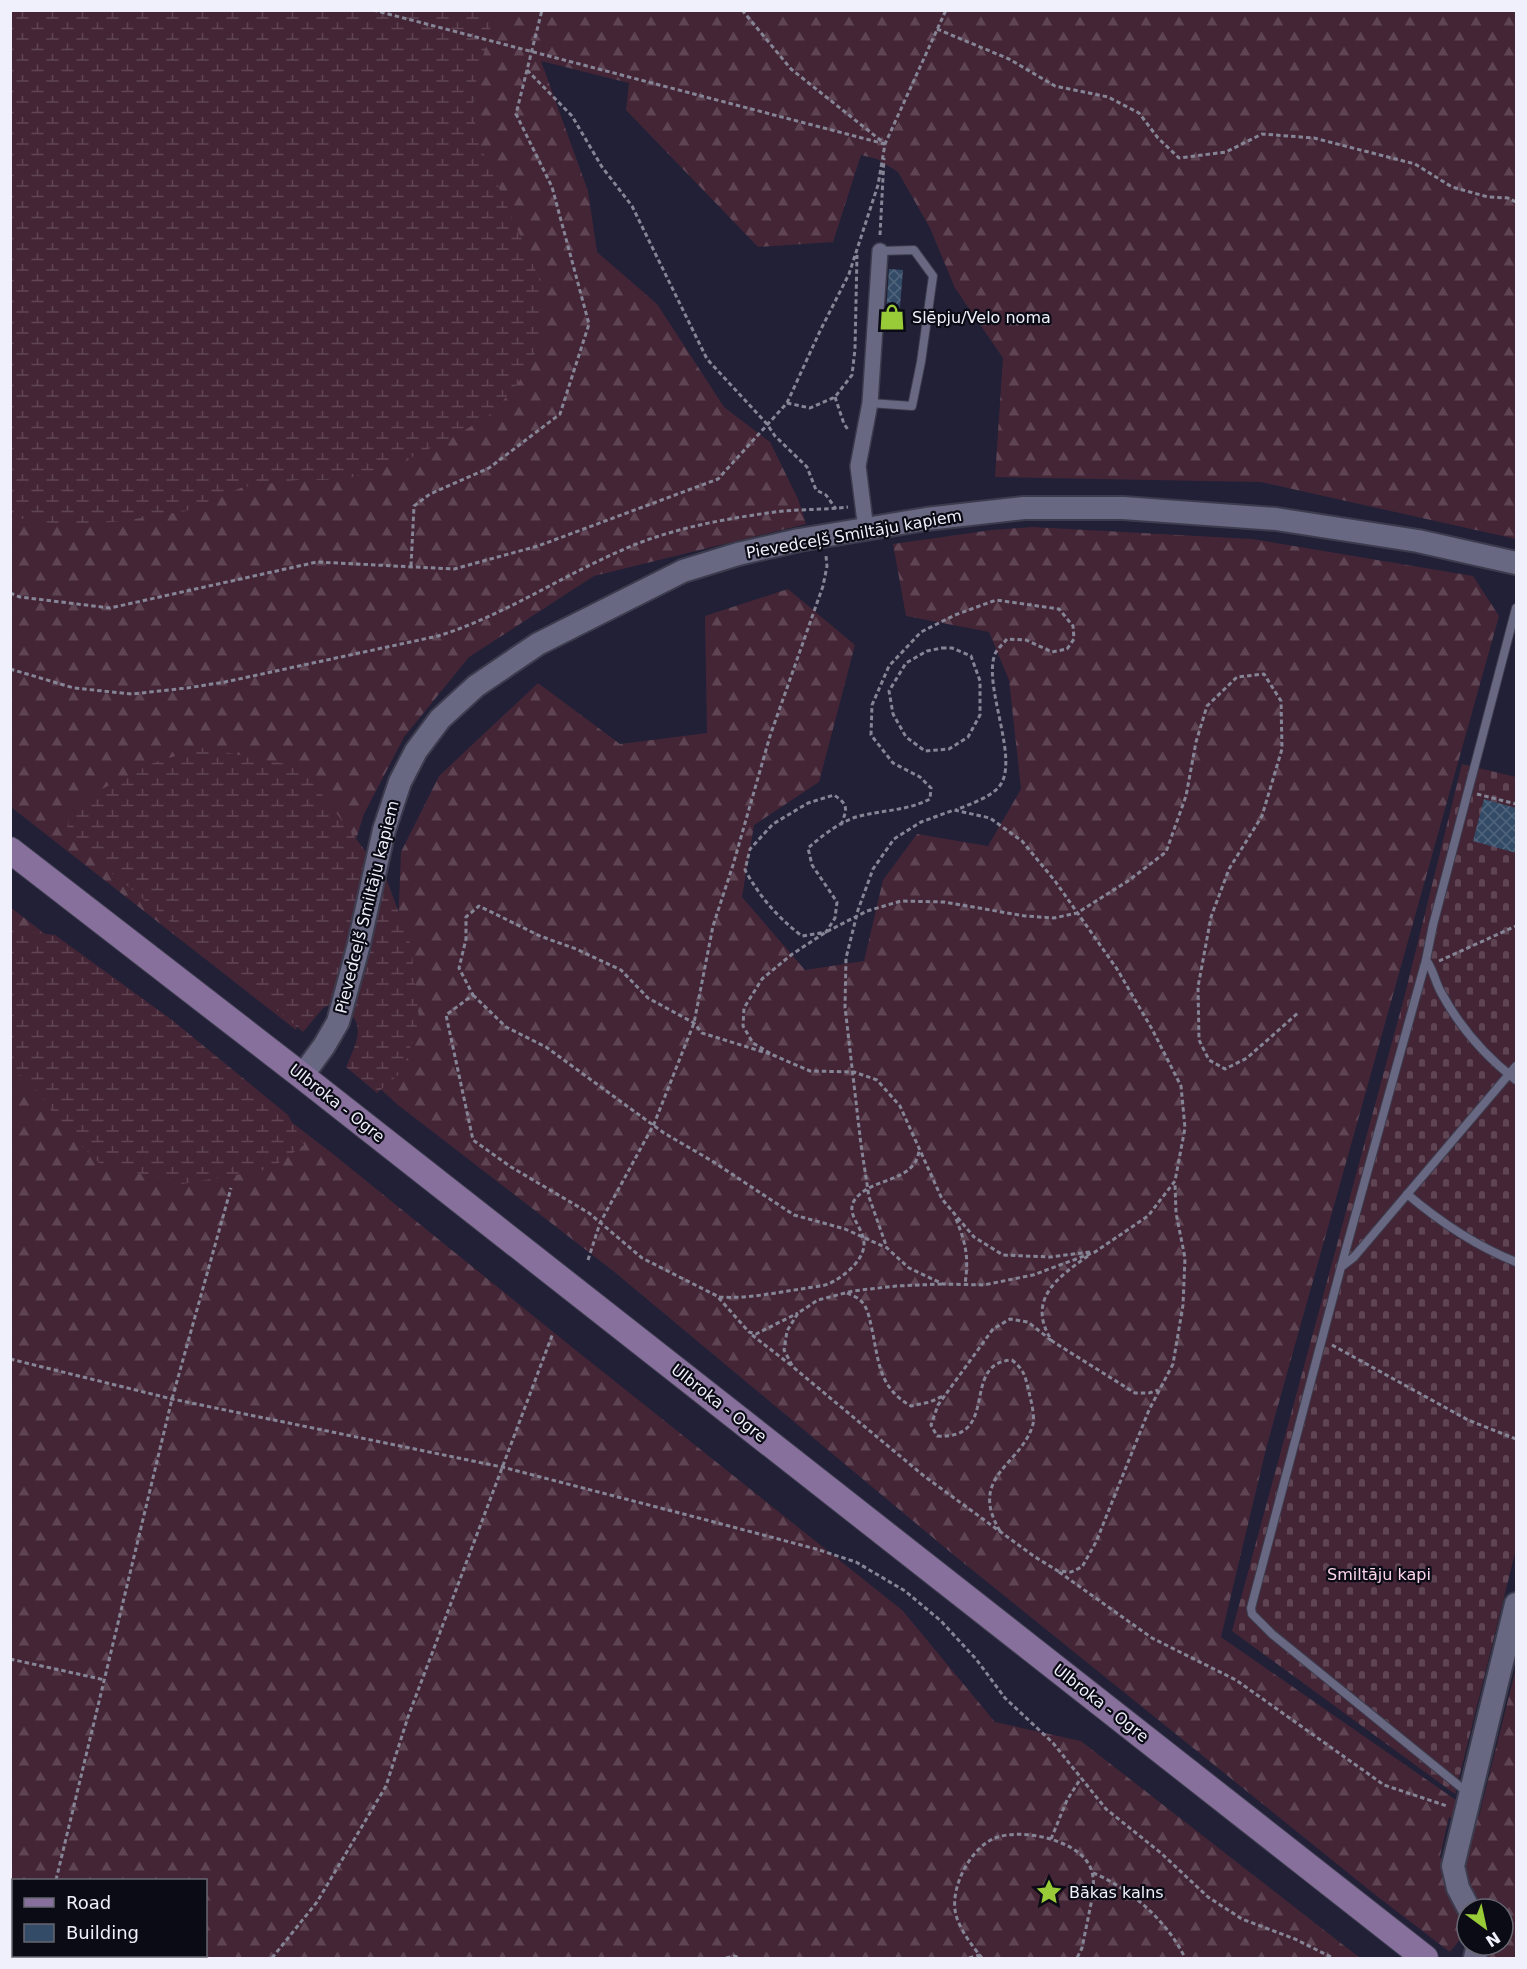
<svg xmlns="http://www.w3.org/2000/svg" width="1527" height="1969" font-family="'DejaVu Sans',sans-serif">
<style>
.forest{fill:url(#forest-firs);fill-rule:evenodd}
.wetland{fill:url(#wetland-marsh)}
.cemetery{fill:url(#cemetery-stones)}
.building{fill:url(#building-cross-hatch)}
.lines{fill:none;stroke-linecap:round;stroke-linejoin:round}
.lane-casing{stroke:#3d3c4e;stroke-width:10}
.street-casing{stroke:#3d3c4e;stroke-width:18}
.secondary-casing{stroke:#3d3c4e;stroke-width:26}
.primary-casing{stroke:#3d3c4e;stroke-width:28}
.path{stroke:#858596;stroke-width:3;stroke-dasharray:4.5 3;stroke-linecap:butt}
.lane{stroke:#686882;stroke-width:8}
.street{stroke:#686882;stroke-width:15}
.secondary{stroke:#686882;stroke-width:22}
.primary{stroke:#87709c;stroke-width:26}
.labels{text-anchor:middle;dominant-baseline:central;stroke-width:4.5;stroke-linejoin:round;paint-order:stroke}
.poi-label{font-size:16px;fill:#f0f0fd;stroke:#0b0b15;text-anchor:start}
.street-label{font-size:16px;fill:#f0f0fd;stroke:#0b0b15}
.park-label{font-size:16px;fill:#fcd5e8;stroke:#0b0b15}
</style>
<defs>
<pattern id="forest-firs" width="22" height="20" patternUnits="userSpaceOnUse" patternTransform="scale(1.5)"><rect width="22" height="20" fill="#442536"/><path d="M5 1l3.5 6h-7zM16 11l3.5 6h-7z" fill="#5f4554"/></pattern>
<pattern id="wetland-marsh" width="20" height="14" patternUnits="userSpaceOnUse" patternTransform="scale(1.5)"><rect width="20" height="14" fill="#442536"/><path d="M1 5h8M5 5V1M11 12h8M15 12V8" fill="none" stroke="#5f4554"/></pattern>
<pattern id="cemetery-stones" width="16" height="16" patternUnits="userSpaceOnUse" patternTransform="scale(1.5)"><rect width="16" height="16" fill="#442536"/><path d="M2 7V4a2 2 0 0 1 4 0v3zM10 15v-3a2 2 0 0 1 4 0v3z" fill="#5f4554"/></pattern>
<pattern id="building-cross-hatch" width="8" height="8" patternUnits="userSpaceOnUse" patternTransform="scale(1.5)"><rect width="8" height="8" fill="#334b66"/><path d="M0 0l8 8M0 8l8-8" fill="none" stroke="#51657d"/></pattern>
</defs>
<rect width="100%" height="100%" fill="#212036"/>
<!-- forest -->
<path class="forest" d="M272,11H1516V539L1261,482L995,477L1003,358L955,288L930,228L898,172L877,159L861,155L833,242L758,247L626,110L629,83L541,61L588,191L597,252L657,304L724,407L770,442L798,499L806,524L594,576L469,657L404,737L364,814L296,1030L11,807L10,363Z
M1032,527L1252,539L1473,576L1499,616L1267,1445L1221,1637L1479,1816L1516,1668V1958H1487L1486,1945H1503V1909H1477L1464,1868L1474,1832L1449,1817L1440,1856L1466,1932L1450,1952L1378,1897L955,1556L612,1270L398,1105L355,1066L396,978L401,852L439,776L538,683L620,744L707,733L705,616L788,589L855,645L819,782L754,825L742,897L805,970L864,961L883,880L917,834L988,846L1021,789L1009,680L989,632L906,616L893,544L992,530Z
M10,907L333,1154L573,1348L902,1610L995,1722L1081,1741L1360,1958H11ZM14,1880H206V1956H14Z"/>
<!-- wetland -->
<path class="wetland" d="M10,11H495L475,86L473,109L478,141L539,278L541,342L524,375L494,412L457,435L402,462L343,480H297L243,487L186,511L122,521L70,526L11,517Z
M203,748L301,767L386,878L411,946L419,1019L403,1071L377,1093L346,1067C358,1039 369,1020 335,1003L324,1007L303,1032L66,835L70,810L100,790L155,762Z
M11,930L55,935L172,1020L288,1115L304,1145L270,1169L182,1184L99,1163L64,1128L29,1080L11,1070Z"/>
<!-- cemetery -->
<path class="cemetery" d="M1462,764L1516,777V1549L1455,1794L1232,1631L1404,998Z"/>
<!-- building -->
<path class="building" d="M889,269L903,270L898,330H885Z
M1484,799L1516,808V853L1473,841Z"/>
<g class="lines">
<!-- lane casing -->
<g class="lane-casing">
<path id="lane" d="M870,403L912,406L921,362L933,276L914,250L880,251
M1516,608L1433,925L1426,960C1434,970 1435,983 1442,994C1461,1029 1485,1056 1516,1080
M1426,960L1341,1267L1251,1608L1252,1614L1272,1634L1468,1793
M1407,1194C1440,1222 1476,1246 1516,1262
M1341,1267L1354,1257L1516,1066"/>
</g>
<!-- street casing -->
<g class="street-casing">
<path id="street" d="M866,530L858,466L870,403L880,251"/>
</g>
<!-- secondary casing -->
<g class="secondary-casing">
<path id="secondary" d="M302,1076L324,1046L338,1022L358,948L384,830L400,782L416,751L440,719L476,686L538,644L683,571L738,554L799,540L926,519L1024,508H1123L1276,519L1418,541L1516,563
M1469,1909L1458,1888L1453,1866L1516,1604
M1475,1958L1478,1945"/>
</g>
<!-- primary casing -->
<g class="primary-casing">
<path id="primary" d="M10,850L302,1076L1425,1958"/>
</g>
<!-- path -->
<path class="path" d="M373,10L885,144
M742,10L791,69L884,143
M937,29L1009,59L1055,86L1108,97L1139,113L1158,138L1179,158L1226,152L1262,134L1314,138L1415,164L1452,187L1488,197L1508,198L1516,202
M527,70L572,116L602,167L632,206L707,359L767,424L775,436L807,467L816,490L826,495L836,509
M880,235L884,158
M835,397L844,424L849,431
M787,403L810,408L835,397L852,375L855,349L857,255
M411,566L414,506L430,494L489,468L560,414L589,324L552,187L516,114L542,10
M10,593L20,597L110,608L317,562L454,569L538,546L718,479L787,403L820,331L849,274L878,185L885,144L946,10
M942,648H952L971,656L980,681V715L968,737L949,749L925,751L906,737L893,714L889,691L906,663L927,651Z
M10,669L74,688L132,694L187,688L225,682L438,636C503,616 558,578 620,551C668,529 723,519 775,512C799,509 824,510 848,507
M1477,794L1516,804
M841,825C847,809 849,805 834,795L808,803L773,824L750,849L745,870C760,897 777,917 802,936L826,932L835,918L837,902L812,865L808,848C822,836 838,823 856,817C881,810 907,811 930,799L931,788L920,777L893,763L871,735L872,705L889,666L921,632L955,615L996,600L1059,609L1073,626L1074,639L1067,649L1052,652L1026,640L1007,639C1003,644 997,649 995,654C982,687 1023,765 997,789C986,799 970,804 956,810
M1439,961L1516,926
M473,995L506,1027L546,1047L664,1133L712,1161L794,1215L845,1229L887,1248L909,1268L943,1284L984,1285L1033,1275L1095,1252L1148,1216L1175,1181L1185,1128L1181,1086L1152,1029L1117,969L1055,881L1022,841L990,818L954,810L921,822L894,839L873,869L858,910L846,958L845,1007L861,1145L869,1197L887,1248
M770,1054L702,1033L694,1023L648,998L621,970L576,949L540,936L479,906L466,917V939L459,968L473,995L446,1015L473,1140L511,1167L589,1213L642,1258L717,1296L749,1332L756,1334L798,1313
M956,1219C966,1244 969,1257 965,1284
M1090,1252L1050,1257L1003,1255L974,1237L942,1199L900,1106L877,1080L854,1072L810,1071L773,1055L753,1043L743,1026L744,1008L762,979L791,955L826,932L867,911L901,901L944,902L1025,916L1054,918L1077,913L1128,881L1166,852L1186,796L1196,742L1207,706L1237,677L1264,674L1281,701L1282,749L1262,816L1229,869L1211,917L1198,987L1199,1040L1209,1060L1225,1069L1247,1058L1299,1012
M1088,1256C1056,1278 1026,1301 1052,1341L1135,1393H1149L1158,1390
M588,1260L600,1223L654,1124L694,1023L713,926L733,865L770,736L823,586L827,566L826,556
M942,1284L896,1286L853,1291L818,1300L798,1313L787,1331L784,1350L793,1367L924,1476L1035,1557L1058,1571L1071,1572L1082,1567L1096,1542L1149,1410L1173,1364L1183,1305L1185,1258L1176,1213L1175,1183
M847,1293C851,1295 857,1297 860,1300C867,1306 869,1316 871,1325C879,1359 877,1387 911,1406L930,1402L945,1395
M719,1297C746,1299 774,1293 801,1289C810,1287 820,1287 828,1284C842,1278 863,1262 864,1245C865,1226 840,1212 859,1195C876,1178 915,1181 919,1151
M752,1335L792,1366
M1332,1345L1468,1420L1516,1439
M10,1359L172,1399L502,1467L695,1517L816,1549L856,1562L905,1591L941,1621L976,1659L1005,1698L1053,1743L1106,1809L1161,1853L1208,1897L1242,1919L1295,1939L1333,1958
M1000,1531C967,1476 1022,1465 1033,1424C1035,1416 1031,1401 1029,1392C1025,1376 1025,1371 1012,1360C959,1363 1002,1440 937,1436L931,1425L938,1405L993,1329L1010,1319L1028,1322L1052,1341
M1059,1572L1152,1638L1236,1680L1384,1785L1447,1806
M10,1659L105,1680
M1051,1839L1067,1800L1081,1778
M1093,1873C1130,1888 1168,1922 1185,1958
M56,1880L172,1399L231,1188
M37,1958L38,1956
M272,1958L317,1902L386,1786L408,1717L553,1333
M726,1958L734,1956L740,1958
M969,1958L980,1955
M982,1958C973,1947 960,1930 956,1915C949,1889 970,1848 995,1838C1021,1828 1073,1839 1088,1863C1094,1872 1094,1884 1093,1894L1082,1948L1077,1958"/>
<!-- lane -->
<use href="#lane" class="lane"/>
<!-- street -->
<use href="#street" class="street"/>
<!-- secondary -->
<use href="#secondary" class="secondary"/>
<!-- primary -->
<use href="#primary" class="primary"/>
</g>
<!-- icons -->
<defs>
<g id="shop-bare" transform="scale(2.07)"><path d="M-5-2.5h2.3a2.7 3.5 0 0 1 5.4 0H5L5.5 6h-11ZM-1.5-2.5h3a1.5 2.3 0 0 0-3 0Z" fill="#98cb37" stroke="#0b0b15" stroke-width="2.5" paint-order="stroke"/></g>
<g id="sight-bare" transform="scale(2.07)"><path d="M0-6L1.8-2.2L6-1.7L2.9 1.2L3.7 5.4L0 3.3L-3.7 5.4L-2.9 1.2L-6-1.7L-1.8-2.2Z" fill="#98cb37" stroke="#0b0b15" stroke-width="2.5" paint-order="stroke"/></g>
</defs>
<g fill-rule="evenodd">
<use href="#shop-bare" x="892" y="317"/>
<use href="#sight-bare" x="1049" y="1892"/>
</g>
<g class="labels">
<!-- poi labels -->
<g class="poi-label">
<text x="912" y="317">Slēpju/Velo noma</text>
<text x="1069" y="1892">Bākas kalns</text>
</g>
<!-- street labels -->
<g class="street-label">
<text transform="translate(854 534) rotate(-10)">Pievedceļš Smiltāju kapiem</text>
<text transform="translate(367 907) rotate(-76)">Pievedceļš Smiltāju kapiem</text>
<text transform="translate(337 1103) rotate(38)">Ulbroka - Ogre</text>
<text transform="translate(719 1403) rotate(38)">Ulbroka - Ogre</text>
<text transform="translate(1101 1703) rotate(38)">Ulbroka - Ogre</text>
</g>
<!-- park labels -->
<g class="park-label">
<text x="1379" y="1574">Smiltāju kapi</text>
</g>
</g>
<!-- border -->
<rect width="1527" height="1969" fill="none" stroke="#f0f0fd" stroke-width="24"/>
<!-- legend -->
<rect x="12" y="1879" width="195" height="78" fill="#0b0b15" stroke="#676772" stroke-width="1.5"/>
<rect x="24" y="1898" width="30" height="9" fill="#87709c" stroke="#676772" stroke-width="1.5"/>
<text x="66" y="1909" font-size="18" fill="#f0f0fd">Road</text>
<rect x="24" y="1924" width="30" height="18" fill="#334b66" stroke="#676772" stroke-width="1.5"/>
<text x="66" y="1939" font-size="18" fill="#f0f0fd">Building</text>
<!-- north arrow -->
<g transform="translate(1485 1927) rotate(147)"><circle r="28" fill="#0b0b15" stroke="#676772" stroke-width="1.5"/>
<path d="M0-4.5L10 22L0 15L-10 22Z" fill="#98cb37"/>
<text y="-9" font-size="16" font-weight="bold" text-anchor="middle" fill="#f0f0fd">N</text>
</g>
</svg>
